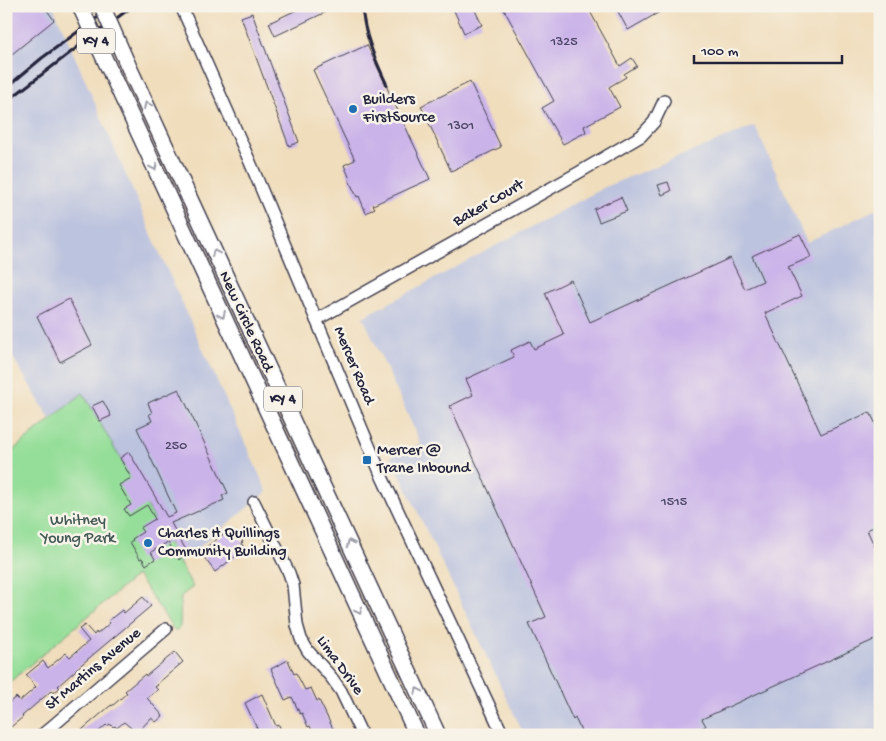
<svg xmlns="http://www.w3.org/2000/svg" width="886" height="741" font-family="'Gochi Hand',sans-serif">
<style>
.industrial{fill:#bcc3de}
.green{fill:#95de99;stroke:#5c806a}
.building{fill:#cab3e9}
.lines{fill:none;stroke-linecap:round;stroke-linejoin:round}
.minor-casing{stroke:#413e4e;stroke-width:14}
.highway-casing{stroke:#413e4e;stroke-width:18}
.minor{stroke:#fff;stroke-width:11}
.highway{stroke:#fff;stroke-width:15}
.rail{stroke:#22223b;stroke-width:3}
.highway-bridge-casing{stroke:#413e4e;stroke-width:18;stroke-linecap:butt}
.highway-bridge{stroke:#fff;stroke-width:15}
.oneway{stroke:#9c9ca7}
.poi-dot{fill:#1f6fb2;stroke:#f7f3e8;stroke-width:2}
.labels{text-anchor:middle;dominant-baseline:central;stroke-width:5;stroke-linejoin:round;paint-order:stroke}
.number-label{font-size:14px;fill:#4c4666}
.shield{fill:#f7f3e8;stroke:#62616f;stroke-width:1}
.shield-label{font-size:15px;font-weight:bold;fill:#22223b}
.poi-label{font-size:16px;fill:#22223b;stroke:#f7f3e8;text-anchor:start}
.street-label{font-size:16px;fill:#22223b;stroke:#f7f3e8}
.park-label{font-size:16px;fill:#445a57;stroke:#f7f3e8}
</style>
<rect width="100%" height="100%" fill="#f7f3e8"/>
<filter id="ink" filterUnits="userSpaceOnUse"><feTurbulence type="fractalNoise" baseFrequency=".02" numOctaves="2"/><feDisplacementMap in="SourceGraphic" scale="10" xChannelSelector="R" yChannelSelector="G"/><feConvolveMatrix kernelMatrix="1 2 1 2 8 2 1 2 1" color-interpolation-filters="sRGB"/></filter>
<filter id="wash" filterUnits="userSpaceOnUse"><feTurbulence type="fractalNoise" baseFrequency=".0096" numOctaves="4" result="noise"/><feDisplacementMap in="SourceGraphic" scale="20" xChannelSelector="R" yChannelSelector="G"/><feGaussianBlur stdDeviation="1.12" result="paint"/><feColorMatrix in="noise" values="0 0 0 0 0 0 0 0 0 0 0 0 0 0 0 0 0 1.4 0 .05"/><feComposite in="paint" operator="in"/></filter>
<g filter="url(#wash)">
<rect width="100%" height="100%" fill="#f0ddbc"/>
<!-- industrial -->
<path class="industrial" d="M6,6H53L161,256L267,492L179,563L83,393L50,419L6,346Z
M755,126L807,243L880,207V735H524L391,456L421,444L363,317L607,186Z"/>
<!-- green -->
<path class="green" d="M83,393L193,587L181,596L180,627L175,631L137,575L6,685V456Z"/>
<g id="blocks">
<!-- building -->
<path class="building" d="M6,6H44L54,20L12,54L6,47Z
M305,6H324L326,12L275,36L269,23Z
M452,6H473L482,25L464,33Z
M502,6H587L620,66L632,58L637,66L624,74L626,77L609,87L620,107L584,126L586,132L563,144L542,108L554,101Z
M615,6H670L628,30Z
M252,13L299,142L289,146L241,17Z
M367,45L430,179L373,205L375,208L366,213L359,196L357,197L349,180L350,179L344,165L355,160L313,70Z
M470,82L501,147L451,171L421,106Z
M668,182L671,191L662,195L658,185Z
M621,197L627,211L599,222L594,209Z
M800,234L811,257L788,267L802,296L765,313L821,434L870,412L880,433V524L867,530L880,558V637L702,719L706,726L688,735H583L575,718L573,720L529,624L546,617L450,406L473,395L466,379L514,357L511,350L530,341L534,349L564,335L545,293L571,280L590,322L730,258L745,289L763,281L752,256Z
M69,299L92,345L60,362L37,316Z
M179,389L228,493L222,496L224,500L171,523L187,552L179,560L168,542L151,552L155,559L146,565L142,558L140,559L130,542L133,540L132,539L143,532L140,528L155,519L147,505L129,516L124,509L131,505L119,485L131,478L120,458L129,452L167,517L176,513L137,428L152,421L149,414L152,413L148,403Z
M103,401L111,416L100,421L92,406Z
M230,529L234,534L236,532L243,542L241,543L245,549L215,572L200,552Z
M143,597L151,606L76,669V670L58,686L60,688L53,693L51,691L22,716L23,717L6,731V705L16,697L20,701L36,687L26,675L43,661L48,668L66,653L70,657L89,641L79,629L85,625L94,635L96,632L97,634L110,623L108,621L122,610L124,613Z
M175,652L183,662L157,684L158,685L155,687L158,690L147,698L163,716L156,722L151,718L137,733L124,722L117,728L115,726L113,727L110,724L107,726L106,725L95,735H76L110,706L112,705V706L127,693L125,691L145,674L146,676Z
M288,660L294,674L296,673L305,690L311,688L317,701L319,700L336,735H314L310,726L308,727L302,713L300,714L292,697L285,700L271,669Z
M262,694L276,726L279,725L283,735H260L245,703Z"/>
</g>
</g>
<g filter="url(#ink)">
<use href="#blocks" fill-opacity="0" stroke="#413e4e" stroke-width="1"/>
<g class="lines">
<!-- minor casing -->
<g class="minor-casing">
<path id="minor" d="M181,6L250,162L383,479L503,735
M316,320L578,173L641,136L654,122L664,101
M254,502L289,573L293,585L297,625L301,639L308,651L331,677L341,691L362,735
M42,735L166,629"/>
</g>
<!-- highway casing -->
<g class="highway-casing">
<path id="highway" d="M127,63L438,735
M112,75L417,735"/>
</g>
<!-- minor -->
<use href="#minor" class="minor"/>
<!-- highway -->
<use href="#highway" class="highway"/>
<!-- rail -->
<path class="rail" d="M362,6C364,35 375,59 387,85
M6,88L42,58L113,6
M6,102L79,46L133,6"/>
<!-- highway-bridge casing -->
<g class="highway-bridge-casing">
<path id="highway-bridge" d="M80,6L112,75
M102,6L127,63"/>
</g>
<!-- highway-bridge -->
<use href="#highway-bridge" class="highway-bridge"/>
</g>
<!-- one-way arrows -->
<defs><path id="oneway-chevron" d="M-2-3.5L2.5 0L-2 3.5" fill="none" stroke-width="1.6" stroke-linecap="round" stroke-linejoin="round" transform="scale(1.25)"/></defs>
<g class="oneway">
<use href="#oneway-chevron" transform="translate(147 105) rotate(-115)"/>
<use href="#oneway-chevron" transform="translate(154 167) rotate(65)"/>
<use href="#oneway-chevron" transform="translate(215 253) rotate(-115)"/>
<use href="#oneway-chevron" transform="translate(222 315) rotate(65)"/>
<use href="#oneway-chevron" transform="translate(350 543) rotate(-115)"/>
<use href="#oneway-chevron" transform="translate(359 611) rotate(65)"/>
<use href="#oneway-chevron" transform="translate(418 691) rotate(-115)"/>
</g>
</g>
<!-- markers -->
<g class="poi-dot">
<circle cx="353" cy="109" r="5"/>
<rect x="362" y="455" width="10" height="10" rx="2.5"/>
<circle cx="148" cy="543" r="5"/>
</g>
<g class="labels">
<!-- number labels -->
<g class="number-label">
<text x="564" y="42">1325</text>
<text x="461" y="126">1301</text>
<text x="176" y="446">250</text>
<text x="674" y="502">1515</text>
</g>
<!-- shield labels -->
<g class="shield">
<rect x="77" y="28.5" width="38" height="25" rx="4"/>
<rect x="264" y="386.5" width="38" height="25" rx="4"/>
</g>
<g class="shield-label">
<text x="96" y="41">KY 4</text>
<text x="283" y="399">KY 4</text>
</g>
<!-- poi labels -->
<g class="poi-label">
<text x="363" y="100">Builders<tspan x="363" dy="18">FirstSource</tspan></text>
<text x="377" y="451">Mercer @<tspan x="377" dy="18">Trane Inbound</tspan></text>
<text x="158" y="534">Charles H Quillings<tspan x="158" dy="18">Community Building</tspan></text>
</g>
<!-- street labels -->
<g class="street-label">
<text transform="translate(489 204) rotate(-30)">Baker Court</text>
<text transform="translate(245 322) rotate(65)">New Circle Road</text>
<text transform="translate(353 366) rotate(67)">Mercer Road</text>
<text transform="translate(339 666) rotate(54)">Lima Drive</text>
<text transform="translate(94 670) rotate(-40)">St Martins Avenue</text>
</g>
<!-- park labels -->
<g class="park-label">
<text x="78" y="521">Whitney<tspan x="78" dy="18">Young Park</tspan></text>
</g>
</g>
<!-- margin -->
<rect width="886" height="741" fill="none" stroke="#f7f3e8" stroke-width="25"/>
<!-- scale -->
<path d="M694 55v8h148v-8" fill="none" stroke="#22223b" stroke-width="2.5"/>
<text x="701" y="55" font-size="15" fill="#22223b" stroke="#f7f3e8" stroke-width="4" paint-order="stroke">100 m</text>
</svg>
